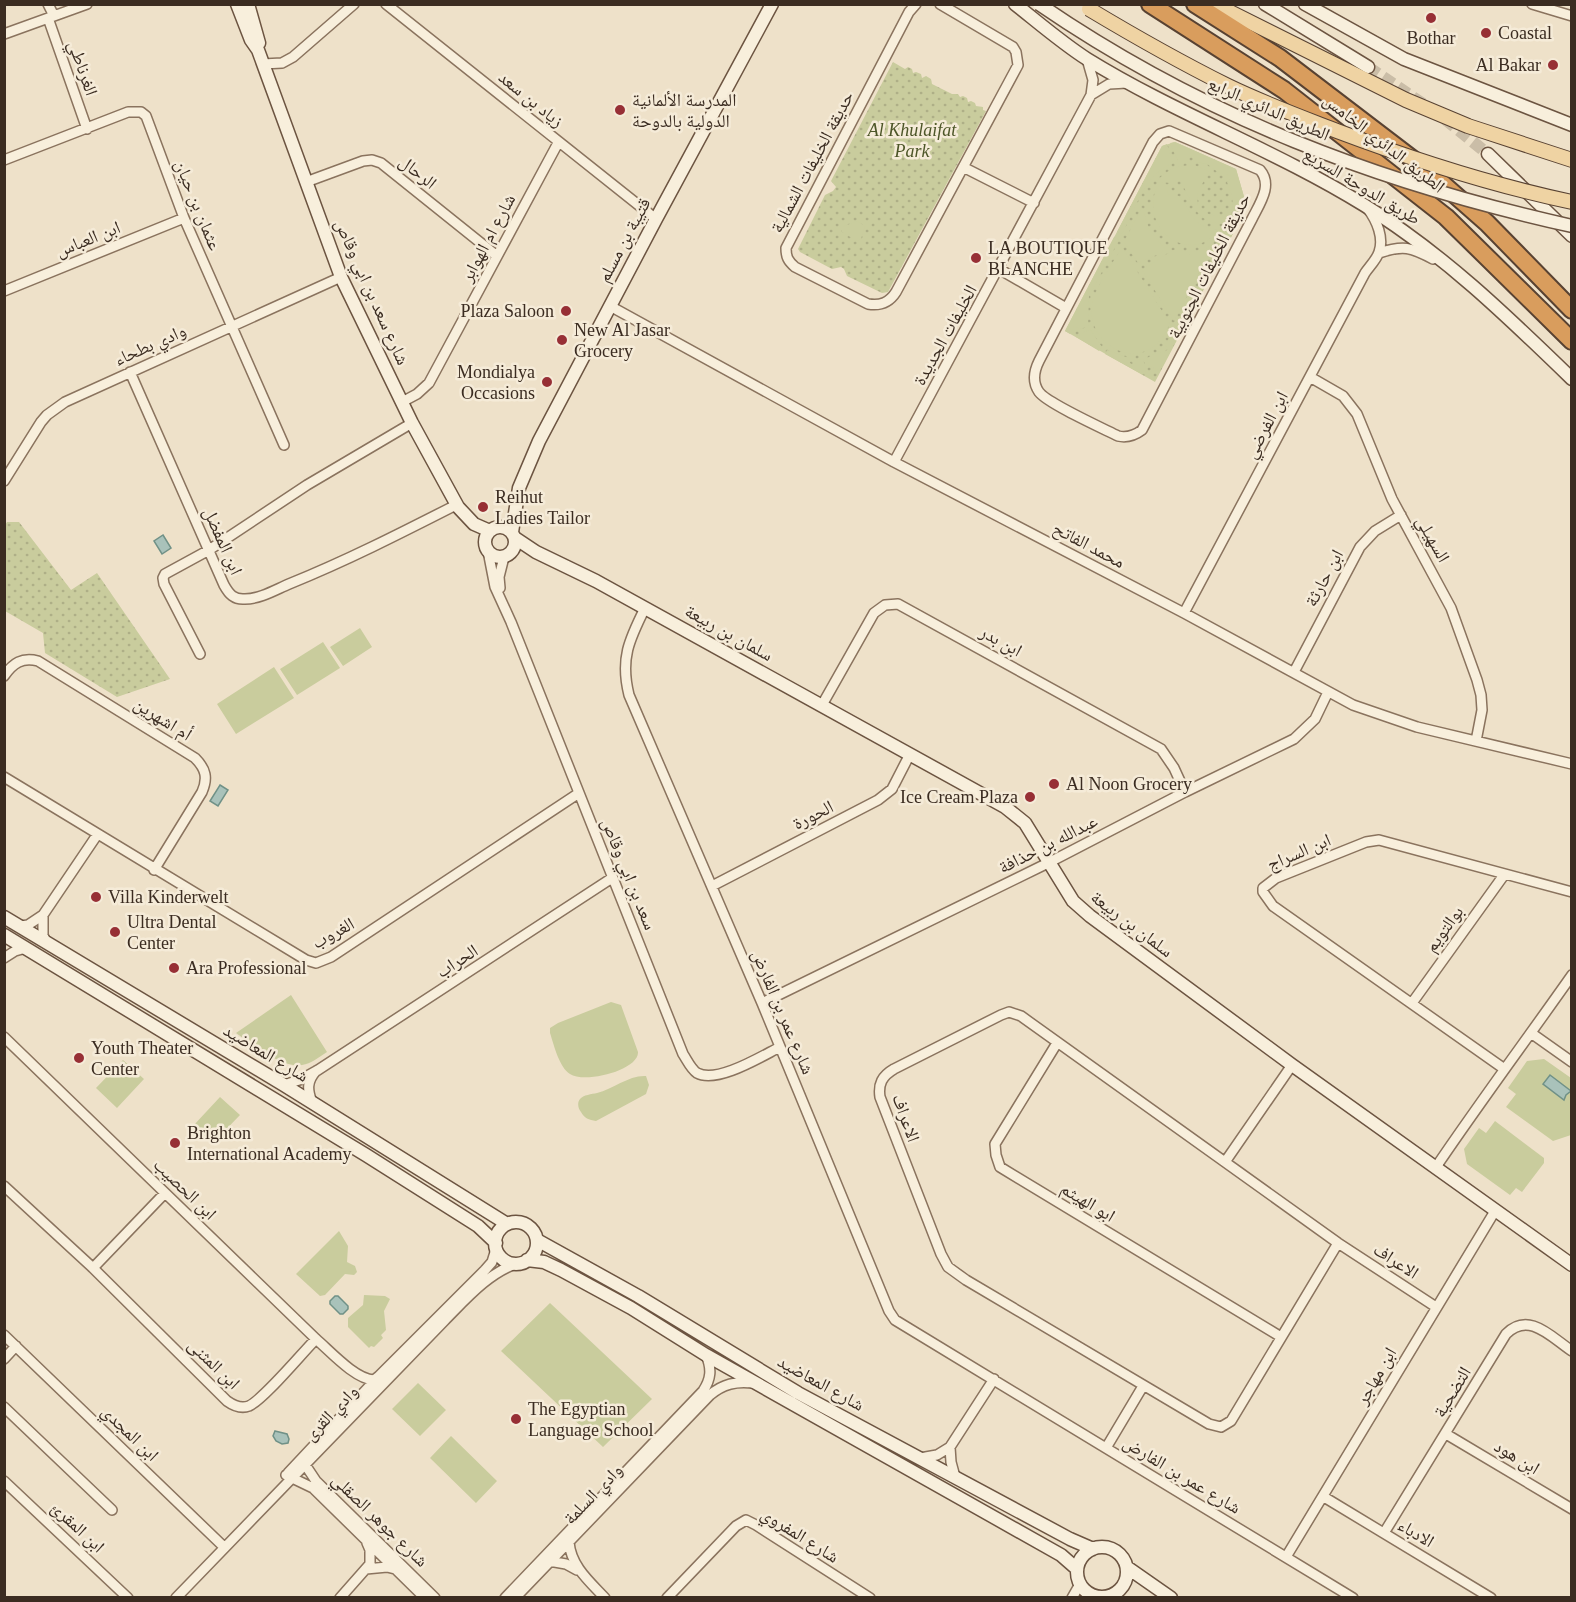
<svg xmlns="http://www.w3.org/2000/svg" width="1576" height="1602" font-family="'Times New Roman','Noto Naskh Arabic',serif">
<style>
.grass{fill:url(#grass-dots)}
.garden{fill:#c9cc9d}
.water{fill:#a9c2ba;stroke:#709187;stroke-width:1.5}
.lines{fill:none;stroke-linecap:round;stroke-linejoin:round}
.secondary-tunnel{stroke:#cabda7;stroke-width:12;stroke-dasharray:12 6;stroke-linecap:butt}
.street-casing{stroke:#8a735e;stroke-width:12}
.secondary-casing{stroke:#6c5441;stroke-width:15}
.primary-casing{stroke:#584232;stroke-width:16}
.highway-casing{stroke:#584232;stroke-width:20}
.street{stroke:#f8efdc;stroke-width:9}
.secondary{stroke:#f8efdc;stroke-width:12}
.primary{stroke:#efd3a3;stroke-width:14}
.highway{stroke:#d99d5d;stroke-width:16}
.secondary-bridge-casing{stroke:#6c5441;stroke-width:15;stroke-linecap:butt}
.primary-bridge-casing{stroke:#584232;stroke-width:16;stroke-linecap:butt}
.secondary-bridge{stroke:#f8efdc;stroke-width:12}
.primary-bridge{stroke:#efd3a3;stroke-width:14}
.poi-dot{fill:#972f35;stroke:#f5ebd8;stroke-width:2}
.labels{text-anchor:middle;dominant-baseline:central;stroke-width:5;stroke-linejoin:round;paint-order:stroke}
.poi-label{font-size:18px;fill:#3b2c21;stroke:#f5ebd8;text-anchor:start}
.street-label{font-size:18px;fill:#3b2c21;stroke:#f5ebd8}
.park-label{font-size:18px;font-style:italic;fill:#4d5628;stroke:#f5ebd8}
</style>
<defs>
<pattern id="grass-dots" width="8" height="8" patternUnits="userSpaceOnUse" patternTransform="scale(1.5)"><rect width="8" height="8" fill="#c9cc9d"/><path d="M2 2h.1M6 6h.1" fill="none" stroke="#aeaf87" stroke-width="1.8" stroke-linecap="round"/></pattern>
</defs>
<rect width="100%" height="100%" fill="#eee1c9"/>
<!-- grass -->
<path class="grass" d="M893,62L905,69L908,67L912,69L913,73L916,72L921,74L922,78L926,76L931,79L932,84L952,94H958L960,97L963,96L967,98L968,102L971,101L975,103L976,106L983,107V110L986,111L888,292L882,293L847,276L844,269L841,267L832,269L800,252L798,249L825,195L833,191L836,187L831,181Z
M1175,142L1236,169L1247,207L1155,382L1065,331L1162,146Z
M7,522H19L71,590L97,573L170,679L117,697L45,653L43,633L5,611L4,527Z"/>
<!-- garden -->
<path class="garden" d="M1175,142L1236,169L1247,207L1160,371L1149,366L1147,358L1159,351L1162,354L1168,349L1165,345L1183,316L1186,317L1191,309L1187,307L1197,288L1201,290L1206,283L1202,280L1211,261L1215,263L1219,255L1216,253L1233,215H1237V209L1233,208L1232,196L1227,182L1231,179L1227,174L1223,176L1207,164L1196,162V157L1188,156L1187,161H1178L1170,143Z
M1167,144L1173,163C1145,173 1135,210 1122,234L1117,232L1162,146Z
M1194,165L1209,171L1197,194L1198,206C1205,216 1215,216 1228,215L1225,224C1194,223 1194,203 1180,181L1177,180L1172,183L1156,182C1166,170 1178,165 1194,165Z
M1157,187H1165L1170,196H1179C1195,216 1191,227 1221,230C1212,237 1204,245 1192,245C1162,245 1145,212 1157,187Z
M1142,207L1149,229L1165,249L1159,254L1138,263L1124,242Z
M857,221L865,226L861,239L853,242L852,238L842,232V227Z
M1114,237L1119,240L1089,296L1088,326L1081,329L1074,326L1070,334L1065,331Z
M1214,244L1174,321L1142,270L1173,250L1182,251V255H1189L1190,252L1205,249Z
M1122,247L1170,324C1164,335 1159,346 1146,351C1118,362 1087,334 1092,305C1096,285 1112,265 1122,247Z
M1090,329L1102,347L1099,351L1076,337Z
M1107,350L1129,358L1130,363L1135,366L1137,360L1143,359L1146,370L1143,375L1105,354Z
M360,628L372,647L343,666L330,647Z
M323,642L340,668L297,695L280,669Z
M274,667L294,698L236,734L217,704Z
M291,995L327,1052C319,1057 311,1064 302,1065C284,1069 251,1044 236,1033Z
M611,1002L621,1005L638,1052C639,1070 585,1084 570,1074C559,1067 554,1045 550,1033V1028L558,1023Z
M1544,1059L1571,1078V1135L1553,1141L1506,1107L1516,1094L1508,1088L1527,1061Z
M123,1060L144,1079L117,1108L96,1088Z
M646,1076L649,1085L646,1094L596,1121C589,1120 584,1118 581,1112C578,1108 577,1103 580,1099C583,1095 592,1094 597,1093C613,1089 629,1075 646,1076Z
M220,1097L240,1115L212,1144L193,1126Z
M1495,1121L1544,1158V1163L1522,1192L1516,1188L1510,1195L1467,1164L1464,1149L1479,1128L1486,1133Z
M339,1231L348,1246L347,1262L355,1266L357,1272L354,1275L345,1274L325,1295L320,1296L296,1274Z
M364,1295L385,1296L390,1299L384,1311L386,1330L381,1335L383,1338L374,1347L371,1346L369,1348L348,1327V1318L363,1305Z
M550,1303L652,1399L603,1447L501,1351Z
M418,1383L446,1410L420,1436L392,1409Z
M451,1436L497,1481L476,1503L430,1458Z"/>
<!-- water -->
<path class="water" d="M163,535L171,548L162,554L154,541Z
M220,785L228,790L218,806L210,801Z
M1550,1075L1571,1091L1566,1095L1564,1100L1543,1084Z
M335,1296H338L348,1306V1309L343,1314H340L330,1304V1301Z
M275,1431L287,1434L289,1439L288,1443L282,1444L276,1441L273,1436Z"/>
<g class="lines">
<!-- secondary-tunnel -->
<path class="secondary-tunnel" d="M1368,67L1423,104
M1445,119L1488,154"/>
<!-- street casing -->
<g class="street-casing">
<path id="street" d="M48,4L54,16
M386,4L656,219
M916,4L909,12L786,248C786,257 788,261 795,267L868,304C880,306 889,303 896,292L1018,65L1016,52L1013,47L940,4
M1532,4L1572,16
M48,18L87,129
M4,34L87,4
M263,64L282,63L293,57L354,4
M1091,95L1109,84L1127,83
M1169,131L1260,170C1273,185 1260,203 1252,219L1142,430C1134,436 1127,438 1118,436C1102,428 1047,403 1039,392C1032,382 1034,371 1039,361L1153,142L1160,134Z
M4,160L128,112H141L146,116L184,218L284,445
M963,167L1034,203
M306,182L363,161L372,160L381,163L497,256
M1379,253C1403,245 1411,247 1433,259
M999,269L1066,308
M4,291L184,218
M610,306L894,462L1184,613L1353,705L1417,727L1572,764
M130,372L224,585C229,594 234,600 245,599C260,599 275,590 289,584C346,561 401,533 456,505
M1310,377L1343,396L1357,414L1392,499L1451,608L1477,680L1481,695L1482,710L1476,741
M402,402L417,394L429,383L558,143
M894,462L1091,95L1093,80L1087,59
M4,481L41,422L47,415L65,402L341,277
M488,551L495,587L511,622L683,1054C687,1060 691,1069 697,1073C717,1084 762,1056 780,1047
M500,588L499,577L504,557
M645,608C629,640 620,659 629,695L762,1003L889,1311L895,1320L1353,1598
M1184,613L1365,273C1369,267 1377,259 1379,252C1384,238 1377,221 1368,209
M200,654L164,584L163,578L165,574L209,550L307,485L412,423
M1294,672L1360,547L1375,531L1401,515
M4,676C13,663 22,657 38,661L195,758C206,769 208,778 202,792L154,870
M822,705L874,613L885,605L898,604L1161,749L1174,768L1185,792
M4,777L306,960L316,963L331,957L579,793
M712,886L878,800L892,789L910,754
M43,915V935L46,942
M20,926L28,925L43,915L97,835
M4,958L15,951L26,948
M762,1003L1050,862L1185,792L1294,739L1315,719L1328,692
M1412,1003L1504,875
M1531,1033L1572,1062
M4,1037L316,1339C331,1352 355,1379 374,1380L379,1376
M1057,1043L995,1144L996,1155L1000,1167L1281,1337
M1503,1068L1273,906L1263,892V888L1276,878L1366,842L1379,840L1572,892
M284,1085L302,1079L318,1070L612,878
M312,1102C307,1090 307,1081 316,1071
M1225,1162L1292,1065
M1436,1167C1480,1102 1527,1039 1572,975
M4,1186L93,1268L227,1401C234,1406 241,1409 249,1406C264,1399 302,1353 316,1339
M1338,1243L1231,1421L1221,1427L1209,1424L966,1280L948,1267L941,1254L880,1097C878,1084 882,1076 894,1069L1001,1015L1009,1012L1021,1016L1338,1243L1436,1307
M93,1268L165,1193
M4,1335L224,1547
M4,1359L16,1346
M4,1407L112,1510
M1446,1434L1572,1509
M950,1447L951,1462L955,1477
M1106,1448L1143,1386
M920,1458L937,1455L950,1447L994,1379
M302,1460L316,1481L435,1598
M288,1473L379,1376L485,1270L492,1262L496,1249
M286,1475L313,1488L425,1598
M4,1481L128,1598
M1324,1497L1491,1598
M1384,1533L1506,1334C1529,1311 1551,1337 1572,1351
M569,1542C571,1566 589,1581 605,1598
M1286,1557L1495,1211
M549,1561L566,1564L577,1570
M366,1569L387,1567L395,1569
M176,1598L444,1321C466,1299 488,1273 518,1263
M340,1598L370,1564V1550L367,1543
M505,1598L703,1391C711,1379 712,1369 706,1355
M515,1598L710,1395C723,1384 736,1381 753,1383
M667,1598L736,1526L746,1520L756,1525L870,1598
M1072,1598L1080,1584
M1097,1598L1098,1597"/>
</g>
<!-- secondary casing -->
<g class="secondary-casing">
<path id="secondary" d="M237,4L251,40L258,50L341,277L412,423L458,507L474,524L490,531
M248,4L259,43
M1015,4C1039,23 1062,43 1087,59C1176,114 1275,150 1364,205C1442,253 1506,315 1572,379
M1265,4L1368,67
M1305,4L1404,59L1572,125
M1488,154L1572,236
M485 542a15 15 0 1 1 30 0a15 15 0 1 1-30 0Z
M512,532L519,488L539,441L656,219L772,4
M515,538L536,552L596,581L1005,807L1025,823L1073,901L1090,916L1292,1065L1572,1265
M4,917L284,1085L507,1224
M4,935L366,1155L478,1226L496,1243
M495 1243a21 21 0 1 1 42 0a21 21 0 1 1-42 0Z
M537,1240L638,1296L798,1393L1070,1539L1093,1549
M527,1260L544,1262L561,1270L631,1308L706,1355L1061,1555L1077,1569
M1077 1572a25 25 0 1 1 50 0a25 25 0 1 1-50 0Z
M1128,1568L1171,1598"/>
</g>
<!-- primary casing -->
<g class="primary-casing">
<path id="primary" d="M1214,4L1406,100L1468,126L1572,160"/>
</g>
<!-- highway casing -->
<g class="highway-casing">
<path id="highway" d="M1150,4L1284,90L1446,217L1572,341
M1195,4L1280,58L1428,171L1487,223L1572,310"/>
</g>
<!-- street -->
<use href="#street" class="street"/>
<!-- secondary -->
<use href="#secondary" class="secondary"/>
<!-- primary -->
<use href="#primary" class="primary"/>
<!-- highway -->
<use href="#highway" class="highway"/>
<!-- secondary-bridge casing -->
<g class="secondary-bridge-casing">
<path id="secondary-bridge" d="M1039,4C1204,117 1378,183 1572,226"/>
</g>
<!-- primary-bridge casing -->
<g class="primary-bridge-casing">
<path id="primary-bridge" d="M1089,9C1134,36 1180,62 1228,86C1263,103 1301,117 1337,131C1414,160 1491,185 1572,202"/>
</g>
<!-- secondary-bridge -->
<use href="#secondary-bridge" class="secondary-bridge"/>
<!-- primary-bridge -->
<use href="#primary-bridge" class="primary-bridge"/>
</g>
<!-- markers -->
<g class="poi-dot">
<circle cx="1431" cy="18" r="6"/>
<circle cx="1486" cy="33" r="6"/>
<circle cx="1553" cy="65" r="6"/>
<circle cx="620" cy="110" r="6"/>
<circle cx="976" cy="258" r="6"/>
<circle cx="566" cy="311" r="6"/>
<circle cx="562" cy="340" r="6"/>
<circle cx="547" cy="382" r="6"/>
<circle cx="483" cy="507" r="6"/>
<circle cx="1054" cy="784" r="6"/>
<circle cx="1030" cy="797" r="6"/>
<circle cx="96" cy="897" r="6"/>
<circle cx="115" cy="932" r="6"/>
<circle cx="174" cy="968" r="6"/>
<circle cx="79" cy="1058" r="6"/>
<circle cx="175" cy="1143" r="6"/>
<circle cx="516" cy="1419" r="6"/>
</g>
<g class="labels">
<!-- poi labels -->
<g class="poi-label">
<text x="1498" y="33">Coastal</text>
<text x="1431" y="38" text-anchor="middle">Bothar</text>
<text x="1541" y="65" text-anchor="end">Al Bakar</text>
<text x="632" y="100">المدرسة الألمانية<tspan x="632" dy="21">الدولية بالدوحة</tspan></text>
<text x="988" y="248">LA BOUTIQUE<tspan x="988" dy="21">BLANCHE</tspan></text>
<text x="554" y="311" text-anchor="end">Plaza Saloon</text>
<text x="574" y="330">New Al Jasar<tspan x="574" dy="21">Grocery</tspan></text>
<text x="535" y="372" text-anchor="end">Mondialya<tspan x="535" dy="21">Occasions</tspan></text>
<text x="495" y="497">Reihut<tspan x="495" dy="21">Ladies Tailor</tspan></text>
<text x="1066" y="784">Al Noon Grocery</text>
<text x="1018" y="797" text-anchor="end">Ice Cream Plaza</text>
<text x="108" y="897">Villa Kinderwelt</text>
<text x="127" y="922">Ultra Dental<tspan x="127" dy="21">Center</tspan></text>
<text x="186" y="968">Ara Professional</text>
<text x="91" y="1048">Youth Theater<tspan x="91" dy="21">Center</tspan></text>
<text x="187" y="1133">Brighton<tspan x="187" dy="21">International Academy</tspan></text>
<text x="528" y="1409">The Egyptian<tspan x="528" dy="21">Language School</tspan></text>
</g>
<!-- street labels -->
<g class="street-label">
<text transform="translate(83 68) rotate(71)">الغرناطي</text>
<text transform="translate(531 99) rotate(39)">زياد بن سعد</text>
<text transform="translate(1269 109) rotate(24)">الطريق الدائري الرابع</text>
<text transform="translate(1384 143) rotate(38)">الطريق الدائري الخامس</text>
<text transform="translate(812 162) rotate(-62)">حديقة الخليفات الشمالية</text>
<text transform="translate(418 172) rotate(39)">الرحال</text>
<text transform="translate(1362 186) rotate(31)">طريق الدوحة السريع</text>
<text transform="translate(198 205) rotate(68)">عثمان بن حيان</text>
<text transform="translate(488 238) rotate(-62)">شارع ام الهوابر</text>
<text transform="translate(88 239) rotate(-22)">ابن العباس</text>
<text transform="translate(624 240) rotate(-62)">قتيبة بن مسلم</text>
<text transform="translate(1209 266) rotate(-63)">حديقة الخليفات الجنوبية</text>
<text transform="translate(372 292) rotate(66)">شارع سعد بن ابي وقاص</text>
<text transform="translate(945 335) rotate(-61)">الخليفات الجديدة</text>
<text transform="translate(150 345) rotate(-24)">وادي بطحاء</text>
<text transform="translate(1266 425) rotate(-62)">ابن الفرضي</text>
<text transform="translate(1433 539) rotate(61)">السهيلي</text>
<text transform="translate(223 541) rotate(66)">ابن المفضل</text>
<text transform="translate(1089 545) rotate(28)">محمد الفاتح</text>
<text transform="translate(1324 578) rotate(-62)">ابن حارثة</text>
<text transform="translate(729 633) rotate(29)">سلمان بن ربيعة</text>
<text transform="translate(1001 641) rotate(29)">ابن بدر</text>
<text transform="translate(163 719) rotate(32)">أم اشهرين</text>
<text transform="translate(813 815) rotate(-27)">الحورة</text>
<text transform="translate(1048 844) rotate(-27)">عبدالله بن حذافة</text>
<text transform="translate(1299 852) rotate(-23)">ابن السراج</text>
<text transform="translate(629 874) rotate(68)">سعد بن ابي وقاص</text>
<text transform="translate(1132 924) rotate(37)">سلمان بن ربيعة</text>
<text transform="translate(1444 929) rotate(-54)">بوالتويم</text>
<text transform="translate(333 933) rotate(-29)">الغروب</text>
<text transform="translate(457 961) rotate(-33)">الحراب</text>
<text transform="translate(783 1012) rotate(67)">شارع عمر بن الفارض</text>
<text transform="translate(266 1053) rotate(31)">شارع المعاضيد</text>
<text transform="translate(906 1118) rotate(70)">الاعراف</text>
<text transform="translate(185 1189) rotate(44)">ابن الحصيب</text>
<text transform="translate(1088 1202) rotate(31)">ابو الهيثم</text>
<text transform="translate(1396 1261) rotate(33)">الاعراف</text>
<text transform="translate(214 1364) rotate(44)">ابن المثنى</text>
<text transform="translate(1376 1376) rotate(-60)">ابن مهاجر</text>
<text transform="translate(821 1383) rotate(29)">شارع المعاضيد</text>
<text transform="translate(1452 1392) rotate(-59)">التضحية</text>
<text transform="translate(331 1413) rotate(-46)">وادي القرى</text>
<text transform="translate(130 1433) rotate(44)">ابن المجدي</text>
<text transform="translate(1517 1457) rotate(31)">ابن هود</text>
<text transform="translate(1182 1475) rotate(31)">شارع عمر بن الفارض</text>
<text transform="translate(593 1494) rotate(-46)">وادي السلمة</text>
<text transform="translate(380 1520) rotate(44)">شارع جوهر الصقلي</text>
<text transform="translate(78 1527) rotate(43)">ابن المقرئ</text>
<text transform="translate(1416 1533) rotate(31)">الادباء</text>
<text transform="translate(800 1535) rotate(32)">شارع المفروي</text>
</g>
<!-- park labels -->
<g class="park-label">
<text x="912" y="130">Al Khulaifat<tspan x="912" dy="21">Park</tspan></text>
</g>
</g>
<!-- border -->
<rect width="1576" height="1602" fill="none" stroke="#3b2c21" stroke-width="12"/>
</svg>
